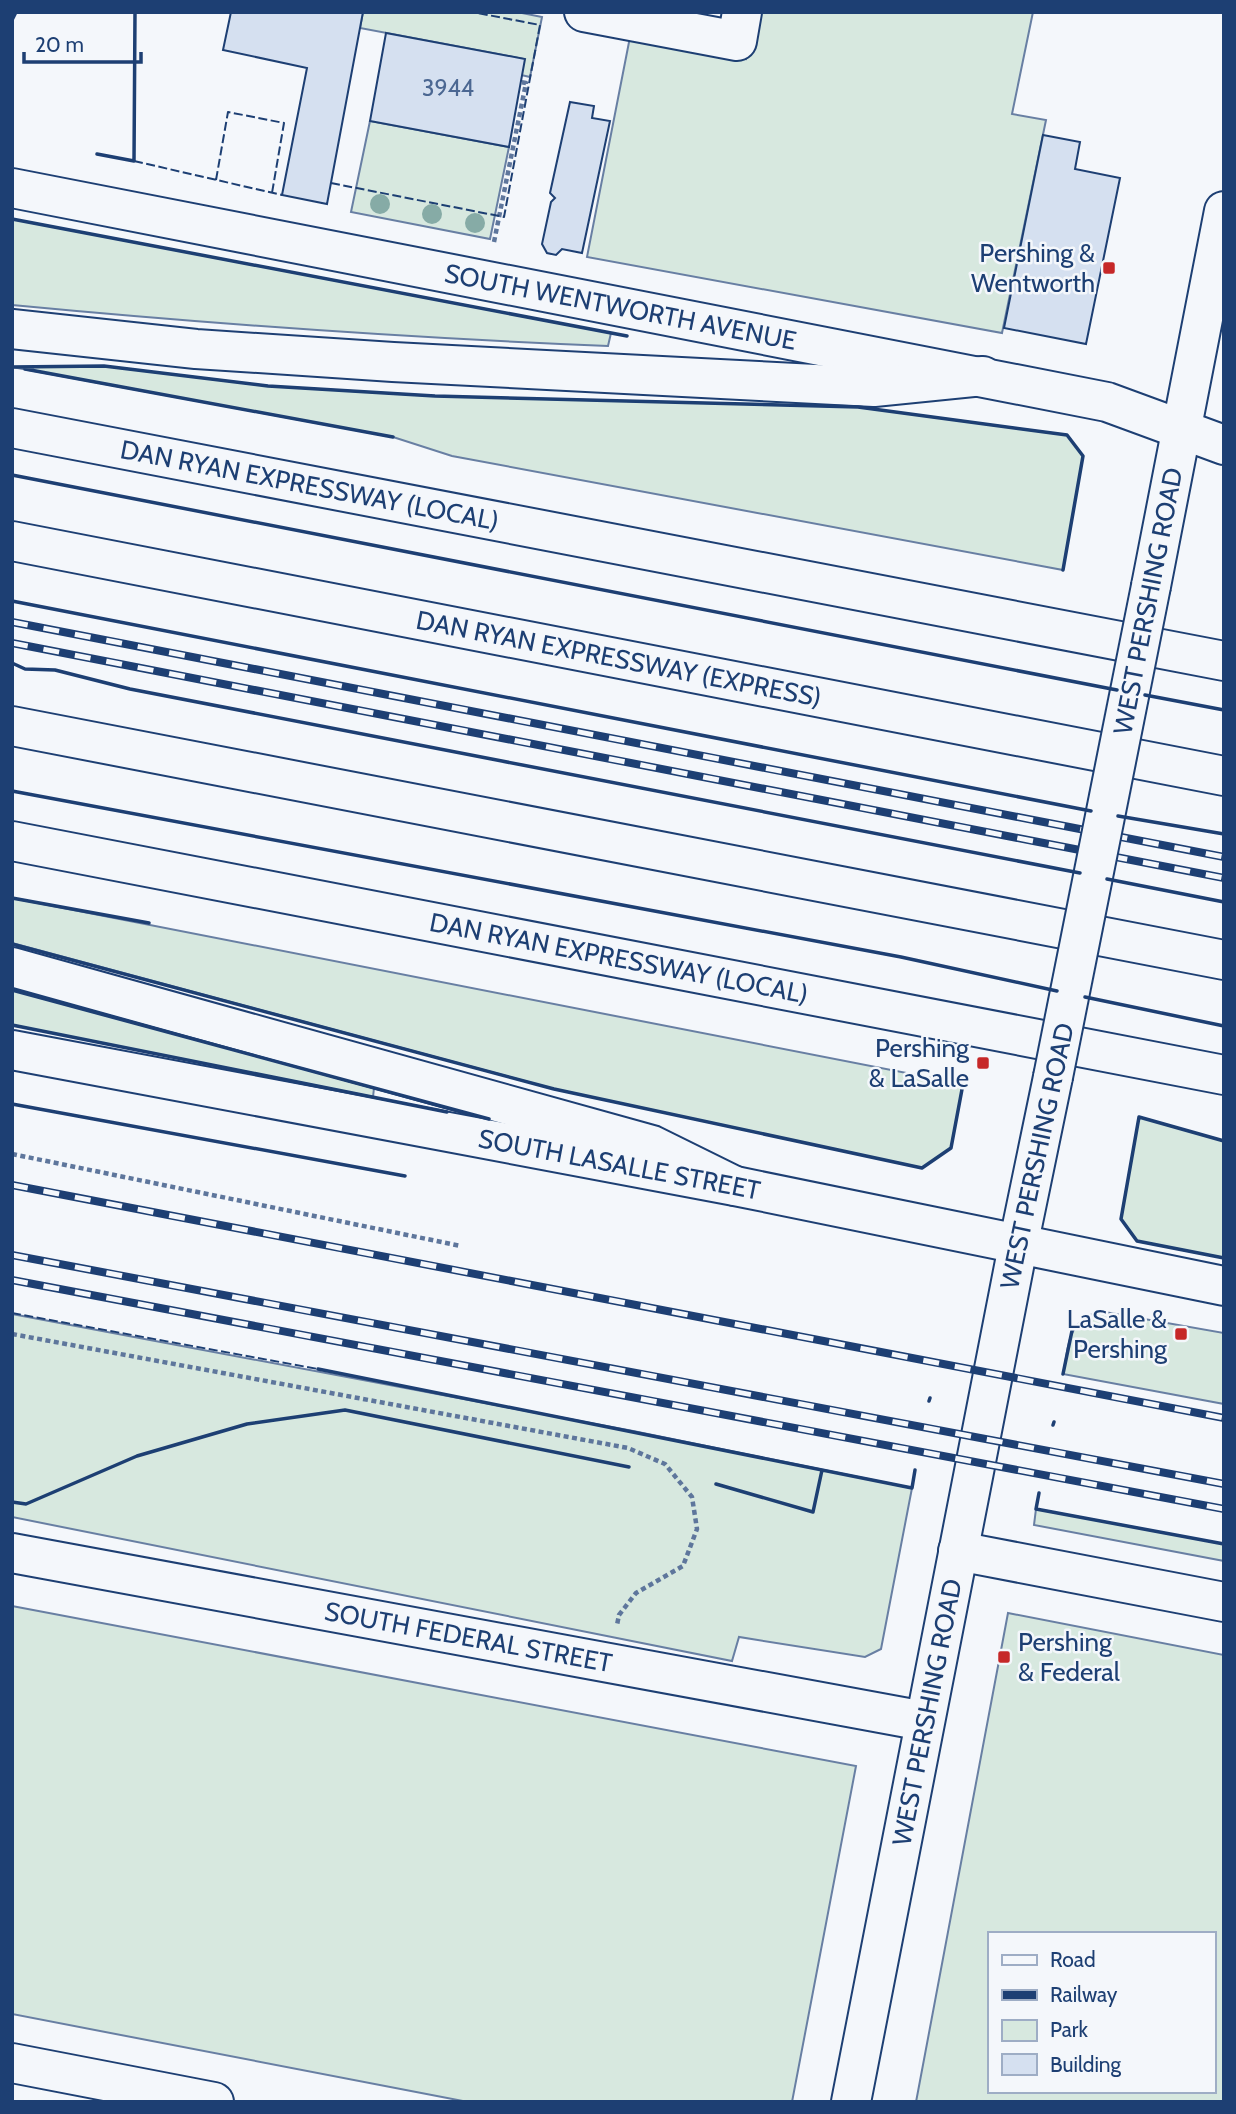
<svg xmlns="http://www.w3.org/2000/svg" width="1236" height="2114" font-family="Cabin,sans-serif">
<style>
.green{fill:#d7e8df;stroke:#687fa3;stroke-width:2;fill-rule:evenodd}
.building{fill:#d5e0f0;stroke:#1d3f73;stroke-width:2}
.lines{fill:none;stroke-linecap:round;stroke-linejoin:round}
.minor-casing{stroke:#1d3f73;stroke-width:42}
.major-casing{stroke:#1d3f73;stroke-width:42}
.highway-casing{stroke:#1d3f73;stroke-width:42}
.path{stroke:#5e769c;stroke-width:4.5;stroke-dasharray:5 3.5;stroke-linecap:butt}
.minor{stroke:#f4f7fb;stroke-width:38}
.major{stroke:#f4f7fb;stroke-width:38}
.highway{stroke:#f4f7fb;stroke-width:38}
.rail-casing{stroke:#1d3f73;stroke-width:8}
.rail{stroke:#f4f7fb;stroke-width:5;stroke-dasharray:16;stroke-linecap:butt}
.major-bridge-casing{stroke:#1d3f73;stroke-width:42;stroke-linecap:butt}
.major-bridge{stroke:#f4f7fb;stroke-width:38}
.fence{stroke:#1d3f73;stroke-width:2;stroke-dasharray:9 3.5;stroke-linecap:butt}
.wall{stroke:#1d3f73;stroke-width:3.5}
.tree{fill:#86aba6}
.poi-dot{fill:#c62828;stroke:#f4f7fb;stroke-width:2.5}
.labels{text-anchor:middle;dominant-baseline:central;stroke-width:5;stroke-linejoin:round;paint-order:stroke}
.number-label{font-size:23px;fill:#4b6792}
.poi-label{font-size:26px;fill:#1d3f73;stroke:#f4f7fb;text-anchor:end}
.street-label{font-size:26px;fill:#1d3f73;stroke:#f4f7fb}
</style>
<rect width="100%" height="100%" fill="#f4f7fb"/>
<!-- green -->
<path class="green" d="M363,12H517L542,17L530,77L521,75L524,59L360,28Z
M755,12H1033L1012,114L1046,120L1002,333L587,257L630,37L746,59Z
M370,121L509,147L490,239L351,212Z
M12,219L611,333L608,346C409,338 211,324 12,305Z
M104,366L268,386L435,396L858,407L1067,435L1083,456L1063,570L452,456L393,437L12,367Z
M12,898L963,1084L951,1148L922,1168L554,1089L12,943Z
M12,990L374,1088L373,1097L12,1025Z
M1139,1117L1224,1141V1258L1137,1241L1121,1219Z
M1099,1311L1224,1333V1404L1063,1374C1070,1342 1065,1325 1099,1311Z
M12,1314L633,1431L912,1488L881,1649L865,1657L739,1637L732,1661L12,1517Z
M1036,1509L1224,1544V1561L1034,1525Z
M12,1606L856,1766L792,2102H468L12,2014Z
M1008,1613L1224,1655V2102H916ZM989,1934H1213V2091H989Z"/>
<!-- building -->
<path class="building" d="M231,12H363L327,204L282,195L307,68L223,50Z
M386,33L525,59L509,147L370,121Z
M570,102L594,106L592,118L610,121L582,253L562,249L556,255L547,253L542,244L551,202L555,198L550,193Z
M1043,135L1080,142L1075,169L1120,178L1086,344L1004,328Z"/>
<g class="lines">
<!-- minor casing -->
<g class="minor-casing">
<g id="minor">
<path d="M584,12L737,41L742,12"/>
<path d="M958,1551L1224,1602"/>
<path id="s1" d="M12,1553L924,1721"/>
<path d="M12,2063L214,2102"/>
</g>
</g>
<!-- major casing -->
<g class="major-casing">
<g id="major">
<path id="s2" d="M12,188L1107,402L1224,445"/>
<path d="M1151,586L1224,211"/>
<path id="s3" d="M12,1050L735,1186L1224,1286"/>
<path id="s4" d="M851,2102L1018,1246L1053,1077"/>
</g>
</g>
<!-- highway casing -->
<g class="highway-casing">
<g id="highway">
<path d="M12,329L196,349L393,362L874,387L983,376"/>
<path id="s5" d="M12,428L1224,661"/>
<path id="s6" d="M12,541L1224,776"/>
<path d="M12,726L1224,960"/>
<path id="s7" d="M12,841L1224,1075"/>
<path d="M12,967L652,1145L735,1186"/>
</g>
</g>
<!-- path -->
<path class="path" d="M494,242L526,83L520,82
M12,1154L461,1246
M12,1334L628,1448L665,1464L692,1497L697,1529L683,1566L636,1593L619,1615L617,1625"/>
<!-- minor -->
<use href="#minor" class="minor"/>
<!-- major -->
<use href="#major" class="major"/>
<!-- highway -->
<use href="#highway" class="highway"/>
<!-- rail casing -->
<g class="rail-casing">
<path id="rail" d="M12,622L1224,857
M12,643L1224,878
M12,1185L1224,1418
M12,1255L1224,1484
M12,1280L1224,1509"/>
</g>
<!-- rail -->
<use href="#rail" class="rail"/>
<!-- major-bridge casing -->
<g class="major-bridge-casing">
<path id="major-bridge" d="M1053,1077L1151,586"/>
</g>
<!-- major-bridge -->
<use href="#major-bridge" class="major-bridge"/>
<!-- fence -->
<path class="fence" d="M134,161L282,195
M216,180L228,112L284,123L272,193
M331,183L504,217L540,25L472,12
M12,1313L318,1369"/>
<!-- wall -->
<path class="wall" d="M12,20L16,12
M97,154L134,161L135,12
M12,219L627,336
M12,367L104,366L268,386L435,396L858,407L1067,435L1083,456L1063,570
M25,369L393,437
M12,475L1117,690
M12,601L1091,811
M12,663L25,669L55,670L130,689L1080,873
M1145,695L1224,710
M12,791L901,957L1057,991
M1118,816L1224,834
M1107,879L1224,902
M12,898L149,923
M12,944L554,1089L922,1168L951,1148L963,1084
M12,990L489,1119
M1085,997L1224,1026
M12,1025L447,1112
M12,1104L405,1176
M1224,1141L1139,1117L1121,1219L1137,1241L1224,1258
M318,1369L912,1488L915,1470
M1063,1374L1073,1326
M929,1401L930,1398
M1053,1425L1054,1422
M716,1484L813,1512L822,1470
M1039,1493L1036,1509L1224,1544
M12,1502L26,1504L137,1456L247,1424L345,1410L629,1467"/>
</g>
<!-- trees -->
<g class="tree">
<circle cx="380" cy="204" r="10"/>
<circle cx="432" cy="214" r="10"/>
<circle cx="475" cy="223" r="10"/>
</g>
<!-- markers -->
<g class="poi-dot">
<rect x="1102" y="261" width="14" height="14" rx="3.5"/>
<rect x="976" y="1056" width="14" height="14" rx="3.5"/>
<rect x="1174" y="1327" width="14" height="14" rx="3.5"/>
<rect x="997" y="1650" width="14" height="14" rx="3.5"/>
</g>
<g class="labels">
<!-- number labels -->
<g class="number-label">
<text x="448" y="88">3944</text>
</g>
<!-- poi labels -->
<g class="poi-label">
<text x="1095" y="253">Pershing &amp;<tspan x="1095" dy="30">Wentworth</tspan></text>
<text x="969" y="1048">Pershing<tspan x="969" dy="30">&amp; LaSalle</tspan></text>
<text x="1167" y="1319">LaSalle &amp;<tspan x="1167" dy="30">Pershing</tspan></text>
<text x="1018" y="1642" text-anchor="start">Pershing<tspan x="1018" dy="30">&amp; Federal</tspan></text>
</g>
<!-- street labels -->
<g class="street-label">
<text stroke="none"><textPath href="#s2" startOffset="620">SOUTH WENTWORTH AVENUE</textPath></text>
<text stroke="none"><textPath href="#s5" startOffset="303">DAN RYAN EXPRESSWAY (LOCAL)</textPath></text>
<text transform="translate(1148 601) rotate(-79)">WEST PERSHING ROAD</text>
<text stroke="none"><textPath href="#s6" startOffset="618">DAN RYAN EXPRESSWAY (EXPRESS)</textPath></text>
<text stroke="none"><textPath href="#s7" startOffset="618">DAN RYAN EXPRESSWAY (LOCAL)</textPath></text>
<text transform="translate(1037 1156) rotate(-78)">WEST PERSHING ROAD</text>
<text stroke="none"><textPath href="#s3" startOffset="618">SOUTH LASALLE STREET</textPath></text>
<text stroke="none"><textPath href="#s1" startOffset="464">SOUTH FEDERAL STREET</textPath></text>
<text stroke="none"><textPath href="#s4" startOffset="397">WEST PERSHING ROAD</textPath></text>
</g>
</g>
<!-- border -->
<rect width="1236" height="2114" fill="none" stroke="#1d3f73" stroke-width="28"/>
<!-- legend -->
<rect x="988" y="1932" width="228" height="161" fill="#f4f7fb" stroke="#9eadc5" stroke-width="2"/>
<rect x="1002" y="1955" width="35" height="10" fill="#f4f7fb" stroke="#9eadc5" stroke-width="2"/>
<text x="1050" y="1967" font-size="21" fill="#1d3f73">Road</text>
<rect x="1002" y="1990" width="35" height="10" fill="#1d3f73" stroke="#9eadc5" stroke-width="2"/>
<text x="1050" y="2002" font-size="21" fill="#1d3f73">Railway</text>
<rect x="1002" y="2020" width="35" height="21" fill="#d7e8df" stroke="#9eadc5" stroke-width="2"/>
<text x="1050" y="2037" font-size="21" fill="#1d3f73">Park</text>
<rect x="1002" y="2054" width="35" height="21" fill="#d5e0f0" stroke="#9eadc5" stroke-width="2"/>
<text x="1050" y="2072" font-size="21" fill="#1d3f73">Building</text>
<!-- scale -->
<path d="M24 52v10h117v-10" fill="none" stroke="#1d3f73" stroke-width="3.5"/>
<text x="35" y="52" font-size="21" fill="#1d3f73" stroke="#f4f7fb" stroke-width="5" paint-order="stroke">20 m</text>
</svg>
